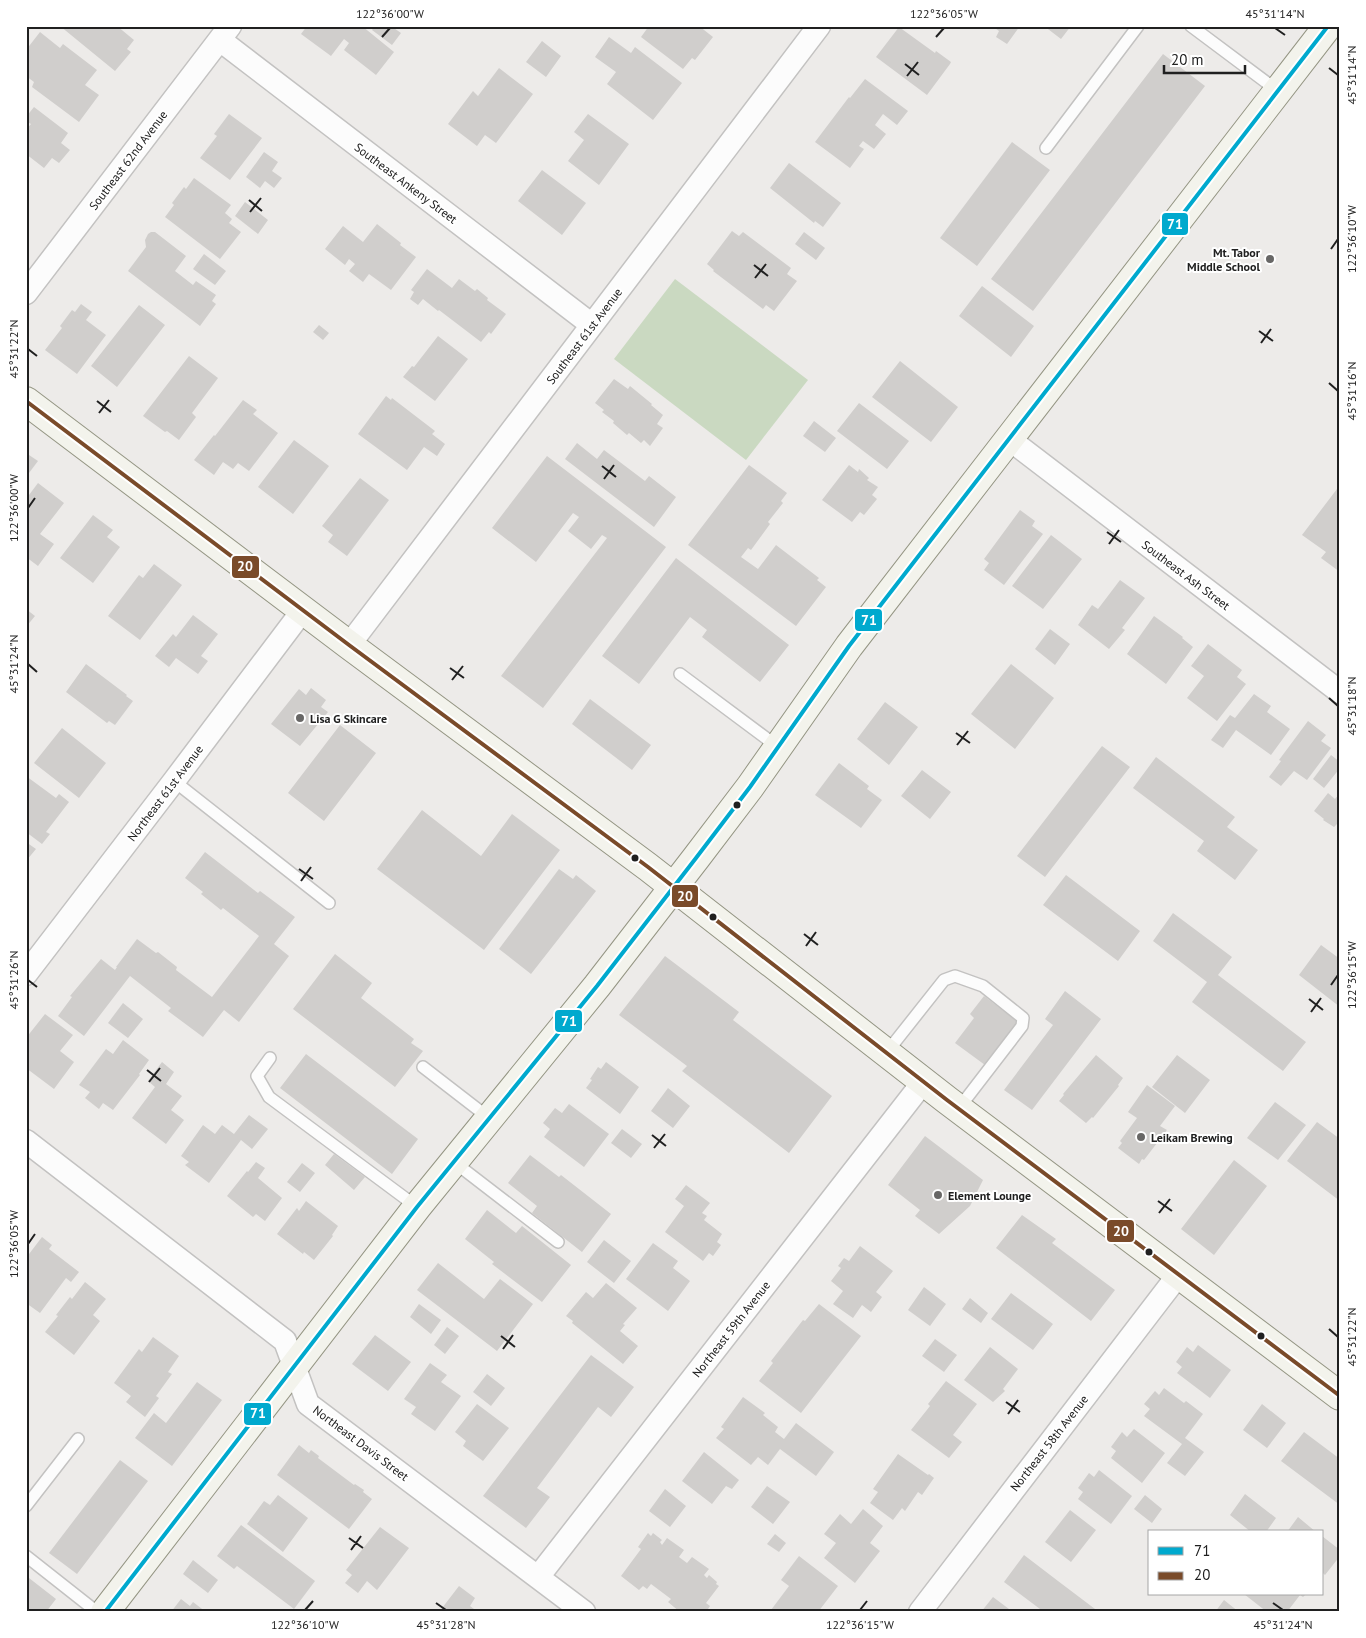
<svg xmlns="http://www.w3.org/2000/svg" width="1366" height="1638" font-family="'PT Sans',sans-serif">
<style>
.forest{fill:#cad9c1}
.building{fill:#d0cecc}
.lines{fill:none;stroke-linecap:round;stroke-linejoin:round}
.service-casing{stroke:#c3c2c1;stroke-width:14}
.minor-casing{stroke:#c3c2c1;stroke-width:25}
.secondary-casing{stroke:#949583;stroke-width:30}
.service{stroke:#fcfcfc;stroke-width:11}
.minor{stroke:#fcfcfc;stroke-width:22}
.secondary{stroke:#f3f3ec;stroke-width:28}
.bus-1-casing{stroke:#fff;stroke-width:8}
.bus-2-casing{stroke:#fff;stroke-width:8}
.bus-1{stroke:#00a9ce;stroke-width:4}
.bus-2{stroke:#7a4b2a;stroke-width:4}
.ticks{fill:none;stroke:#202020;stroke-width:2}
.poi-dot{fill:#686766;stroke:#fff;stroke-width:2}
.bus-dot{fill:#202020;stroke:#fff;stroke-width:2}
.labels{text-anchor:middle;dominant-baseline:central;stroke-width:4;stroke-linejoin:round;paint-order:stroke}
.street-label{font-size:12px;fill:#202020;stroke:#fff}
.poi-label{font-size:12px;font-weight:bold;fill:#202020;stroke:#fff;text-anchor:start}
.line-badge{stroke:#fff;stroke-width:2}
.badge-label{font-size:14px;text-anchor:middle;font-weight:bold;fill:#fff}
.neatline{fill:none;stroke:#202020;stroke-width:2}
.ticks-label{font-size:12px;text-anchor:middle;fill:#202020}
</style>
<rect width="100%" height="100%" fill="#edebe9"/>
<!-- forest -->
<path class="forest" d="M675,279L808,380L746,460L614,359Z"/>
<!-- building -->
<path class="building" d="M60,26H117L134,40L127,49L131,52L115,71Z
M307,26H355L359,29L362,26L394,52L376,75L344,50L349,43L344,39L331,56L301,34Z
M375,26H391L401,33L392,45L372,30Z
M649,26H699L713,37L695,60L692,58L683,69L641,37Z
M992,26H1020L1007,44L996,37L999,31Z
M1044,26H1071L1061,39Z
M899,27L935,53L936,51L951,62L950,64L927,95L876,57Z
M40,32L60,48L63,44L97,70L85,85L99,95L79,122L32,87L34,82L26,76V50Z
M609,37L631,53L635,47L682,83L653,120L607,84L616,72L595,57Z
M542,41L561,56L546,77L526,62Z
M1163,54L1205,86L1033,311L991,279Z
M499,68L533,94L496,143L485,135L477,146L448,124L473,91L478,96Z
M865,79L908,111L897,125L883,114L875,125L886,134L874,149L863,141L859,146L864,149L850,168L815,142L849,97L850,98Z
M34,107L68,133L61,143L70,150L59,163L52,158L44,168L26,154V130L31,124L26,121V117Z
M229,114L262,138L230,180L200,158L217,136L214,134Z
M588,114L629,144L599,185L568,161L584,140L574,132Z
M1012,142L1050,170L977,266L940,238Z
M264,152L278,162L272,171L282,178L274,188L265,181L260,188L246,177Z
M789,163L841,203L823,227L815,221L814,223L770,188Z
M542,170L586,203L562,235L518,201Z
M194,178L231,205L225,213L232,219L229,223L241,232L220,259L165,217L174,205L172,203L184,187L186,189Z
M245,202L268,220L258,234L235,216Z
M377,224L401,243L400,245L416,257L391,290L369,274L363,282L349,271L355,264L349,259L345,265L325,249L343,226L363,242Z
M732,231L739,236L743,232L791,268L787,274L797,281L774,311L766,305L763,309L713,271L714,270L707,264Z
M151,232H155L186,256L175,271L193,285L196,281L216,295L212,301L216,304L200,326L128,271L146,247L145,240L148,234Z
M804,232L825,248L816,260L795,244Z
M204,254L226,271L215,285L193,269Z
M427,269L452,288L459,279L475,291L477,289L488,298L487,300L506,314L491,334L489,332L481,342L439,310L438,311L423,299L418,305L410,299L414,292L411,290Z
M982,286L1034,326L1011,357L959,316Z
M81,304L92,312L86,320L106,335L77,374L45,350L62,328L60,326L72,310L75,312Z
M139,305L165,325L117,387L91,366Z
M319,325L329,333L323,340L313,332Z
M438,336L468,359L435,401L403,377L412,366L414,367Z
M189,356L218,378L192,413L196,417L179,440L167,431L165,432L143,416Z
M900,361L958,407L931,442L872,397Z
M614,379L628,389L630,386L652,404L651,405L663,415L657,424L663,428L650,446L644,440L641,443L629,433L627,435L613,423L614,421L602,412L604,410L595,403Z
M386,396L391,400L392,398L435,431L432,434L445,444L437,456L424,447L407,470L358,434Z
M243,400L257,410L253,414L278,433L249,471L238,463L233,469L223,462L214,475L194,460L214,435L215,436Z
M859,403L909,441L887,469L837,431Z
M814,421L836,438L825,452L803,436Z
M294,440L329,466L293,514L258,487Z
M577,443L597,459L604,450L645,481L649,476L676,497L654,527L565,459Z
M26,453L38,461L26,477Z
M547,456L666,547L543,708L501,676L607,538L602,535L591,549L568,531L579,517L573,513L536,562L492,528Z
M749,465L787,493L781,501L783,503L768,522L770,524L751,550L748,548L741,557L758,569L776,545L819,578L817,580L826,587L796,626L688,545Z
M849,465L858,472L859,469L869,478L867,480L878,487L872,495L877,499L864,515L860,512L852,522L822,500Z
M360,478L389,500L347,556L328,542L333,535L322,526Z
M38,483L64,503L40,534L54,544L38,566L26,557V551L28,549L26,547V499Z
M1340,485V572L1321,558L1326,552L1302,535Z
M1020,510L1035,521L1032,526L1043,534L1004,585L984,570L989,563L984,559Z
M93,515L113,530L107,537L120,547L93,583L60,558Z
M1051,535L1082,559L1043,609L1012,586Z
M676,558L789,645L760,682L702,637L707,630L690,617L639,684L602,656Z
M154,564L182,585L140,640L108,616L139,575L143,578Z
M1120,580L1145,598L1122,628L1125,630L1109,649L1078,625L1092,605L1098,609Z
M26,609L35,616L26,627Z
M193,615L218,634L201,656L208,661L198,674L176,658L169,667L155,656L173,634L176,637Z
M1154,616L1183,637L1182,638L1193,647L1166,684L1127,654Z
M1050,629L1070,644L1055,665L1035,649Z
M1208,644L1242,670L1237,677L1246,684L1217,721L1187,698L1204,676L1191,666Z
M86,664L127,695L126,696L133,701L115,725L109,721L107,723L66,692Z
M1011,664L1054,698L1015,749L971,714Z
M311,688L326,700L321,707L328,712L300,746L271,724L299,689L306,695Z
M1254,694L1271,706L1267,712L1290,729L1271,755L1236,730L1223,748L1211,740L1230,715L1235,718Z
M590,699L651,745L632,770L572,724Z
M885,702L918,727L889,765L857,739Z
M1308,721L1326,735L1321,741L1331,748L1307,780L1294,771L1281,786L1269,777L1281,761L1279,760Z
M340,725L376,753L324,821L288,793Z
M62,728L106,763L79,798L34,763Z
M1102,746L1130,767L1045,877L1017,856Z
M1331,755L1340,762V768L1324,788L1313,779Z
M1156,757L1235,817L1227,827L1258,850L1235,880L1197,851L1204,841L1133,788Z
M839,763L869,786L867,789L882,800L861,828L815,795Z
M922,770L951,792L930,819L901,796Z
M26,776L56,798L59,794L69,802L46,832L50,834L42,844L26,832Z
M1328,793L1335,799L1340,793V826L1337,824L1334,827L1323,820L1324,819L1314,811Z
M422,810L481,856L512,814L560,850L484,950L377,869Z
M26,842L36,849L26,861Z
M205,852L258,893L260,891L295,917L274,944L289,956L239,1022L224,1010L203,1037L168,1011L171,1008L130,976L84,1036L58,1016L72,997L70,996L101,959L115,970L117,967H116L137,939L156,953L158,952L177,967L176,970L212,997L259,936L223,908L221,910L201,894L203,892L185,878Z
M559,869L573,879L576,875L596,891L531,974L499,949Z
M1066,875L1140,931L1118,961L1043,905Z
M1173,913L1232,957L1218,975L1306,1042L1283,1071L1192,1002L1207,982L1153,941Z
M1321,945L1340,959V1007L1299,975Z
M335,954L372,983L361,998L414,1039L411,1043L423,1051L395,1087L293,1009Z
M665,956L739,1012L733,1020L832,1096L789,1153L682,1071L687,1066L619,1015Z
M1065,991L1101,1019L1032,1110L1004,1090L1053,1025L1045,1019Z
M984,996L1018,1022L985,1065L955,1043L974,1018L970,1014Z
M123,1003L143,1019L128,1038L108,1023Z
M45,1014L73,1035L60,1051L74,1062L54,1089L26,1068V1038Z
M123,1040L149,1060L139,1074L140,1075L113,1110L103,1103L99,1109L85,1098L90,1092L79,1085L106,1049L113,1054Z
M306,1054L418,1139L392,1174L280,1088Z
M1096,1055L1123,1078L1118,1085L1119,1086L1093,1118L1092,1117L1086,1123L1059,1101L1064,1095L1063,1094Z
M1177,1055L1210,1080L1185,1113L1152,1087Z
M162,1062L174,1072L166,1084L182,1096L171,1110L184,1120L166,1144L132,1118L155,1087L148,1081Z
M606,1062L639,1087L620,1114L586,1088L592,1080L590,1079L598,1067L601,1069Z
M1147,1085L1175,1106L1160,1126L1167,1130L1144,1160L1142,1159L1139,1164L1118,1148L1122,1143L1120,1141L1137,1118L1128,1112Z
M668,1088L690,1106L673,1128L651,1111Z
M1275,1102L1306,1125L1278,1160L1247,1138Z
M569,1104L609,1134L584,1167L544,1137L550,1129L543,1123L555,1108L562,1113Z
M249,1115L268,1129L252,1149L241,1140L209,1183L185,1165L189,1162L181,1156L203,1125L215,1134L222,1125L234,1134Z
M1317,1122L1340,1139V1201L1287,1161Z
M622,1129L642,1144L631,1158L611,1143Z
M925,1136L983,1180L970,1206L939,1234L915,1216L920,1210L888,1185Z
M334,1154L365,1177L354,1190L325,1165Z
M530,1155L559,1177L561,1175L611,1214L582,1252L532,1213L537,1206L508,1183Z
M1234,1160L1267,1186L1214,1255L1181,1229Z
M256,1162L265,1168L258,1178L282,1198L265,1221L256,1214L253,1217L227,1196L247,1171L248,1172Z
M302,1163L315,1173L300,1192L287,1182Z
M686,1185L710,1203L702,1213L707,1216L704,1220L722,1234L717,1242L721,1245L713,1256L709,1253L703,1261L665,1232L684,1206L675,1199Z
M306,1201L338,1226L332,1235L333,1236L314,1260L304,1252L303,1254L277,1234L297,1208L299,1211Z
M487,1210L516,1233L522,1226L571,1265L542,1302L492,1264L494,1262L465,1239Z
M1022,1215L1056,1239L1052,1243L1115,1290L1091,1321L996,1248Z
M42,1237L52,1245L49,1249L79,1272L71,1282L66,1278L40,1313L26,1303V1258Z
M604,1240L631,1261L614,1283L587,1262Z
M653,1243L678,1261L673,1268L690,1281L668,1311L626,1279Z
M860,1246L893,1271L876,1292L882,1297L871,1312L862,1305L853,1318L833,1304L843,1291L831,1281L841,1268L838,1266L844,1258L849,1261Z
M438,1263L484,1299L500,1279L533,1304L497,1351L417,1290Z
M85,1282L106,1299L93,1315L100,1321L74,1355L45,1332L58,1316L56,1315L70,1297L72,1299Z
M606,1283L637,1308L623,1324L625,1325L620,1331L638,1346L623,1364L572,1323L573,1321L566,1316L586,1292L593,1298Z
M924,1287L946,1304L930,1326L908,1310Z
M1011,1293L1053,1324L1033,1350L991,1319Z
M970,1298L988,1313L981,1323L962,1309Z
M419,1304L441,1320L431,1334L410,1317Z
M819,1304L861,1336L801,1413L759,1381L773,1363L771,1361L803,1320L805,1321Z
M447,1327L459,1336L445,1354L434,1345Z
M375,1335L411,1362L388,1391L352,1364Z
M153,1337L179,1356L168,1372L172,1374L156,1396L159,1398L145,1417L126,1402L131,1396L114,1383L139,1349L142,1352Z
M935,1339L957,1355L944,1372L922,1356Z
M1198,1345L1231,1370L1210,1398L1177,1373L1182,1367L1176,1362L1187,1347L1193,1352Z
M990,1347L1018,1369L1003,1389L1005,1391L993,1402L964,1380Z
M591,1355L634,1387L611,1417L598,1407L537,1488L550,1497L526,1528L483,1496Z
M430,1363L447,1375L441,1382L461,1396L435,1431L411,1414L416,1407L404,1399Z
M487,1374L505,1388L491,1406L473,1392Z
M946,1381L977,1404L953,1435L962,1442L949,1458L911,1430L930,1406L928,1404Z
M197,1382L222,1400L172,1466L135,1438L154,1413L166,1423Z
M1164,1388L1184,1403L1186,1401L1203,1414L1185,1438L1204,1452L1185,1476L1167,1463L1182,1444L1144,1416L1150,1409L1144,1404L1155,1391L1159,1395Z
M743,1397L765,1413L763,1415L778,1427L775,1432L784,1439L796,1423L834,1452L816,1476L780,1449L768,1465L758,1457L751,1465L716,1438L724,1429L721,1427Z
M477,1404L509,1428L483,1461L463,1446L466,1441L455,1432Z
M1262,1404L1286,1423L1267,1448L1243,1430Z
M1134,1429L1165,1453L1142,1483L1111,1458L1116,1451L1111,1447L1122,1432L1127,1437Z
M1304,1432L1340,1459V1505L1281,1461Z
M299,1445L309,1453L311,1450L319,1456L318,1458L354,1485L355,1484L364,1490L363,1492L372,1499L349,1529L277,1475Z
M704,1452L739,1480L732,1489L726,1486L712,1504L682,1481Z
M898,1454L928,1475L929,1474L934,1478L922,1495L918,1492L905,1511L902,1508L893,1520L870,1503L878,1492L873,1489Z
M120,1460L148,1481L77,1574L49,1553Z
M1099,1470L1132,1496L1111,1524L1078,1499L1083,1492L1078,1488L1089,1473L1094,1477Z
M767,1486L790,1502L773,1524L751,1507Z
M665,1489L686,1506L670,1527L649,1511Z
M1245,1494L1276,1518L1266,1532H1251L1230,1515Z
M278,1495L308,1518L283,1552L247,1524L264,1501L270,1505Z
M1145,1495L1162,1509L1152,1523L1134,1509Z
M863,1509L883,1526L870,1543L880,1551L855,1583L824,1558L836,1543L824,1534L840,1514L851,1524Z
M1070,1510L1096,1530L1071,1562L1045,1542Z
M1298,1517L1316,1532H1287Z
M241,1525L315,1581L294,1609L237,1566L234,1569L217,1556Z
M380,1527L409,1548L377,1590L367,1581L358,1593L345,1583L352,1575L346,1570Z
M648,1533L651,1536L653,1533L662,1540L660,1542L662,1545L667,1538L684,1550L679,1557L687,1563L692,1557L709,1569L704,1575L707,1578L709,1575L717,1582L716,1584L719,1586L706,1603L710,1606L706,1612H680L668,1602L671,1599L651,1584L647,1589L643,1586L639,1590L621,1576L641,1549L638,1547Z
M775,1534L786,1543L779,1552L767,1544Z
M1322,1536L1340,1550V1556L1325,1575L1322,1572Z
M1024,1555L1058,1581L1099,1612H1044L1004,1582Z
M799,1556L838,1586L818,1612H773L771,1610L789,1586L781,1580Z
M193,1560L218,1580L208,1593L183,1574Z
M29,1578L56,1599L46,1612H26V1581Z
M459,1586L475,1598L470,1606L478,1612H439Z
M1244,1594H1306L1303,1597L1300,1595L1287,1612H1267Z
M993,1597L1013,1612H981Z
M181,1599L190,1606L193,1602L206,1612H171Z
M1224,1600L1239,1612H1215Z"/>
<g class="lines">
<!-- service casing -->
<g class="service-casing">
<path id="service" d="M1191,26L1278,91
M1046,148L1138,26
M680,674L778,747
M174,781L329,903
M887,1052L944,980L955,976L983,986L1023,1018L1022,1026L959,1108
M270,1058L257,1076L269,1097L417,1207
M423,1067L489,1118
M454,1162L558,1242
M26,1506L78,1439
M26,1556L97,1612"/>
</g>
<!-- minor casing -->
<g class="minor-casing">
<path id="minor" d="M220,40L592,325
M26,293L230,26
M1009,439L1340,692
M349,645L819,26
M26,974L174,781L303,610
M26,1141L285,1341L308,1404L584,1612
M538,1577L924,1081
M920,1612L1179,1274"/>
</g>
<!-- secondary casing -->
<g class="secondary-casing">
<path id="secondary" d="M26,401L349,645L648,867L947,1100L1340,1396
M105,1612L417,1207L597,986L696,858L750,787L849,646L1328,26"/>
</g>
<!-- service -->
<use href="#service" class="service"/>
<!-- minor -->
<use href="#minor" class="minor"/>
<!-- secondary -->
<use href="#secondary" class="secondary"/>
<!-- bus-1 casing -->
<g class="bus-1-casing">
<path id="bus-1" d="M105,1612L417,1207L597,986L696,858L750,787L849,646L1328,26"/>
</g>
<!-- bus-2 casing -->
<g class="bus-2-casing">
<path id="bus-2" d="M26,401L349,645L648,867L947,1100L1340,1396"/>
</g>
<!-- bus-1 -->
<use href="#bus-1" class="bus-1"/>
<!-- bus-2 -->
<use href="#bus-2" class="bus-2"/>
</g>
<!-- ticks -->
<path class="ticks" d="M1275,28L1285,35M382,37L390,28M936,37L944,28M905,64L919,75M1329,68L1338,75M907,76L918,62M249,200L262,211M250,212L261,198M1331,249L1338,239M754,265L768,276M755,278L766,264M1259,331L1273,341M1261,343L1271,329M28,349L37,356M1329,383L1338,391M97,401L111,412M99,413L109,400M602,466L616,477M604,479L614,465M28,508L35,498M1107,532L1121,542M1109,544L1119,530M28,664L37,672M450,668L464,678M452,680L463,666M1329,698L1338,706M956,733L970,743M957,745L968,731M299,869L313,879M301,881L311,867M804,934L818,945M806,946L816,932M28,980L37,987M1331,985L1338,975M1309,999L1323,1010M1311,1012L1321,998M147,1070L161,1081M149,1082L160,1068M652,1135L666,1146M654,1148L665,1134M1158,1201L1172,1211M1159,1213L1170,1199M28,1244L35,1234M1329,1329L1338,1337M501,1336L515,1347M503,1349L513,1335M1006,1402L1020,1412M1008,1414L1018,1400M349,1538L363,1548M351,1550L361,1536M436,1603L446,1610M1273,1603L1283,1610M305,1610L313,1601M860,1610L867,1601"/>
<!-- markers -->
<g class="poi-dot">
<circle cx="1270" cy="259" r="5"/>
<circle cx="300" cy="718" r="5"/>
<circle cx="1141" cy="1137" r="5"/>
<circle cx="938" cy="1195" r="5"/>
</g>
<g class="bus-dot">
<circle cx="737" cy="805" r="4.5"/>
<circle cx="635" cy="858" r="4.5"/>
<circle cx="713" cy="917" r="4.5"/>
<circle cx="1149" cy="1252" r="4.5"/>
<circle cx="1261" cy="1336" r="4.5"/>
</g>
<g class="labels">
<!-- street labels -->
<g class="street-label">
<text transform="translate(128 160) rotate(-53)">Southeast 62nd Avenue</text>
<text transform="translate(406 183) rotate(37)">Southeast Ankeny Street</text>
<text transform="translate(584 336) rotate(-53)">Southeast 61st Avenue</text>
<text transform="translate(1186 575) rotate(37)">Southeast Ash Street</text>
<text transform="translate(165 793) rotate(-53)">Northeast 61st Avenue</text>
<text transform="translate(731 1329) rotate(-52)">Northeast 59th Avenue</text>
<text transform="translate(361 1443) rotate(37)">Northeast Davis Street</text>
<text transform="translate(1049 1443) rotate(-52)">Northeast 58th Avenue</text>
</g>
<!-- poi labels -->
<g class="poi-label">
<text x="1260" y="252" text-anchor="end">Mt. Tabor<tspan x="1260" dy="14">Middle School</tspan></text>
<text x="310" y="718">Lisa G Skincare</text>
<text x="1151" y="1137">Leikam Brewing</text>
<text x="948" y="1195">Element Lounge</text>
</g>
</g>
<g class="line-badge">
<rect x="1161" y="212" width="28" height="24" rx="5" fill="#00a9ce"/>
<rect x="231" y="555" width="29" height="24" rx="5" fill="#7a4b2a"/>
<rect x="854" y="608" width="29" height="24" rx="5" fill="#00a9ce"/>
<rect x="671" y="884" width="28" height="24" rx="5" fill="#7a4b2a"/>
<rect x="554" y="1009" width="29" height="24" rx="5" fill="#00a9ce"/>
<rect x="1106" y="1219" width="29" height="24" rx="5" fill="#7a4b2a"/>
<rect x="243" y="1402" width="29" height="24" rx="5" fill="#00a9ce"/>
</g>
<g class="badge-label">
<text x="1175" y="229">71</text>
<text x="245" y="571">20</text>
<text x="869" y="625">71</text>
<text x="685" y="901">20</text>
<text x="569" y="1026">71</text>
<text x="1121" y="1236">20</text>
<text x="258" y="1418">71</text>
</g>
<!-- border -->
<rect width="1366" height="1638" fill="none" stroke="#ffffff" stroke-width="55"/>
<!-- legend -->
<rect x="1148" y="1530" width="175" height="65" fill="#ffffff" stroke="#a6a6a6"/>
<rect x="1158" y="1547" width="25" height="8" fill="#00a9ce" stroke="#a6a6a6"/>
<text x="1194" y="1556" font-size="15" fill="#202020">71</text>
<rect x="1158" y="1572" width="25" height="8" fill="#7a4b2a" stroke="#a6a6a6"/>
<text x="1194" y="1580" font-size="15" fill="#202020">20</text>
<!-- scale -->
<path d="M1164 65v8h81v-8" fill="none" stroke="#202020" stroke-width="2.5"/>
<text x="1171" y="65" font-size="15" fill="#202020" stroke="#ffffff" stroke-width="4" paint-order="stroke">20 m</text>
<rect x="28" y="28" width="1310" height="1582" class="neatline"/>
<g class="ticks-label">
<text x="390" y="18">122°36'00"W</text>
<text x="944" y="18">122°36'05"W</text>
<text x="1275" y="18">45°31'14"N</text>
<text transform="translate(1352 75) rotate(-90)" y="4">45°31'14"N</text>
<text transform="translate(1352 239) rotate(-90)" y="4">122°36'10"W</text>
<text transform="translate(14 349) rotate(-90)" y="4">45°31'22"N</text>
<text transform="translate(1352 391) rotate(-90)" y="4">45°31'16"N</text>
<text transform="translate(14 508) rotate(-90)" y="4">122°36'00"W</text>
<text transform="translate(14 664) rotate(-90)" y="4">45°31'24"N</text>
<text transform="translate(1352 706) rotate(-90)" y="4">45°31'18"N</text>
<text transform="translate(1352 975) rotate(-90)" y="4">122°36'15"W</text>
<text transform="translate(14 980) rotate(-90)" y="4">45°31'26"N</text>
<text transform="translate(14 1244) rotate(-90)" y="4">122°36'05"W</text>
<text transform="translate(1352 1337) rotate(-90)" y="4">45°31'22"N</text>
<text x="305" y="1629">122°36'10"W</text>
<text x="446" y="1629">45°31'28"N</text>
<text x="860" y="1629">122°36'15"W</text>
<text x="1283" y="1629">45°31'24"N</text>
</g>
</svg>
